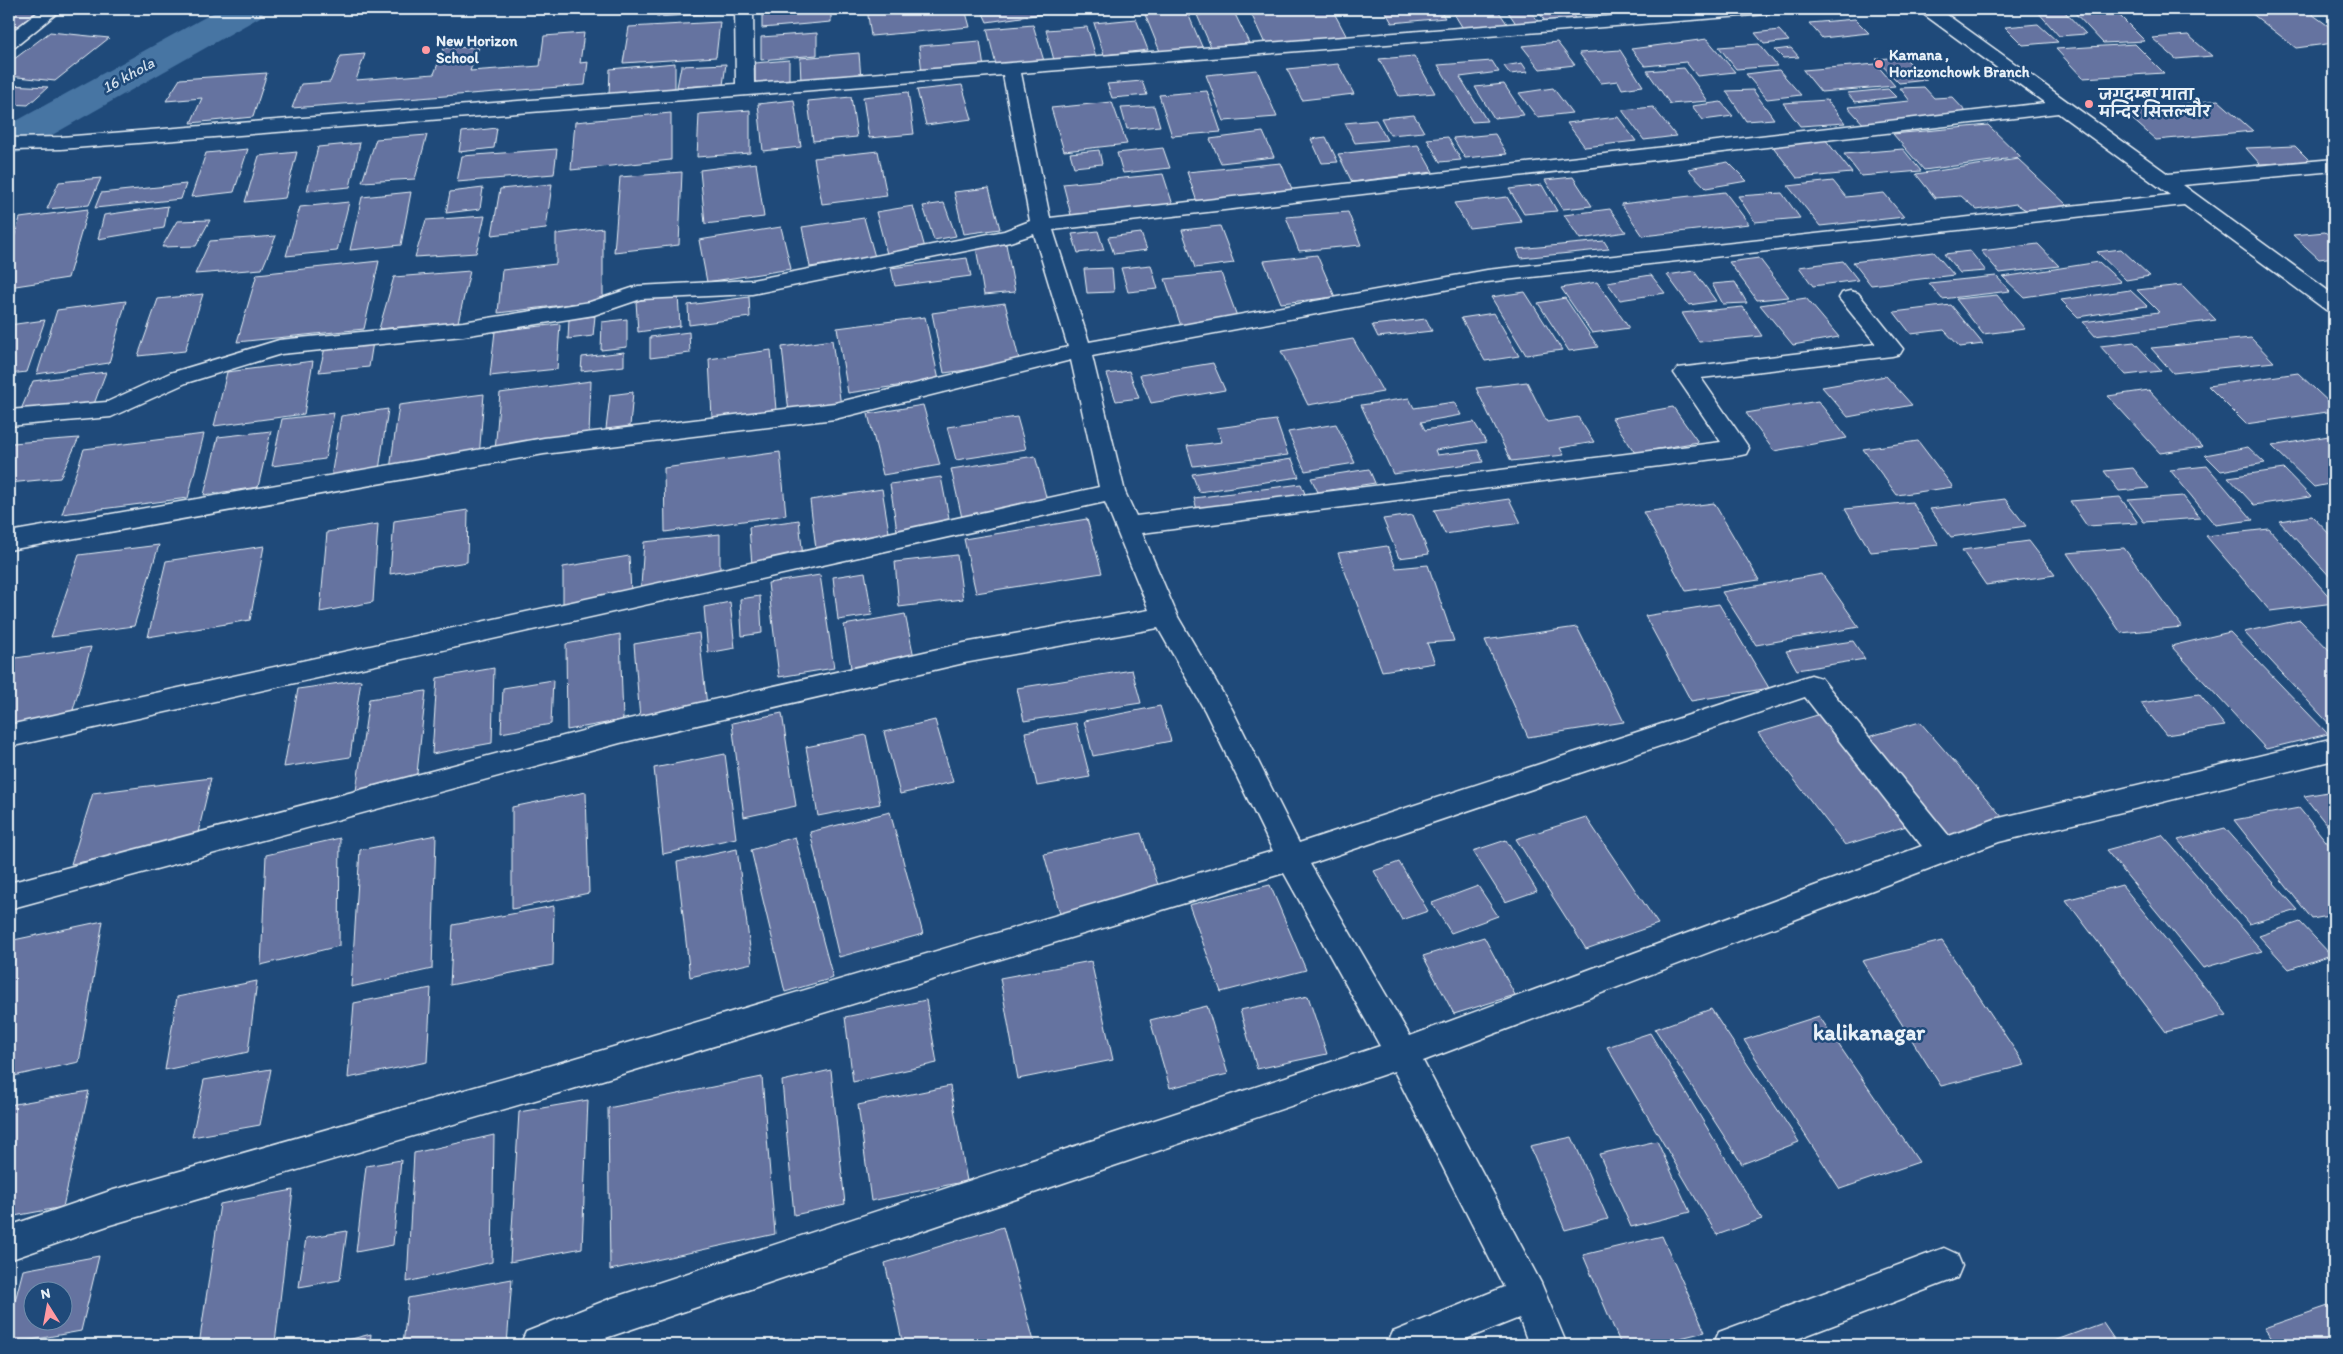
<svg xmlns="http://www.w3.org/2000/svg" width="2343" height="1354" font-family="Itim,'Playpen Sans Deva',sans-serif">
<style>
.lines{fill:none;stroke-linecap:round;stroke-linejoin:round}
.canal{fill:#4775a3;fill-rule:evenodd}
.building{fill:#6573a0;stroke:#e8f1f8;fill-rule:evenodd}
.minor-casing{stroke:#e8f1f8;stroke-width:3}
.minor{fill:#1f4a7a;fill-rule:evenodd}
.poi-dot{fill:#ff9aa2;stroke:#1f4a7a;stroke-width:2}
.labels{text-anchor:middle;dominant-baseline:central;stroke-width:5;stroke-linejoin:round;paint-order:stroke}
.far-poi-label{font-size:15px;font-weight:bold;fill:#e8f1f8;stroke:#1f4a7a;text-anchor:start}
.far-water-label{font-size:16px;font-style:italic;fill:#d0deeb;stroke:#1f4a7a}
.district-label{font-size:22px;font-weight:bold;fill:#e8f1f8;stroke:#1f4a7a}
</style>
<rect width="100%" height="100%" fill="#1f4a7a"/>
<filter id="ink" filterUnits="userSpaceOnUse"><feTurbulence type="fractalNoise" baseFrequency=".02" numOctaves="2"/><feDisplacementMap in="SourceGraphic" scale="10" xChannelSelector="R" yChannelSelector="G"/><feConvolveMatrix kernelMatrix="1 2 1 2 8 2 1 2 1" color-interpolation-filters="sRGB"/></filter>
<g filter="url(#ink)">
<g class="lines">
<!-- canal -->
<path class="canal" d="M220,9H266L260,17L24,151L9,155V125Z"/>
</g>
<!-- building -->
<path class="building" d="M9,9H40L20,26L9,25Z
M658,9H720V13L657,17Z
M762,9H831V22L762,28Z
M867,9H965L970,27L871,36Z
M1002,9H1055L1056,12L987,22L982,11Z
M1186,9L1203,49L1161,54L1144,12Z
M1249,9H1332L1348,39L1266,46Z
M1384,9H1439L1445,18L1392,23Z
M1451,9H1497L1508,25L1464,30Z
M1506,9H1530L1539,23L1517,25Z
M1537,9H1569L1577,21L1546,23Z
M2113,9L2145,41L2103,43L2073,11Z
M2246,9H2305L2334,30V43L2296,48Z
M2063,10L2086,34L2059,36L2037,11Z
M1234,12L1249,43L1211,47L1197,15Z
M1136,19L1148,50L1104,55L1094,23Z
M1855,19L1869,33L1822,38L1809,23Z
M720,22L716,57L623,63L629,27Z
M2038,24L2058,42L2023,45L2005,27Z
M1033,25L1044,61L996,65L987,29Z
M1087,27L1097,60L1055,64L1046,30Z
M1779,30L1789,41L1764,44L1755,33Z
M50,32L109,38L55,81L9,76V63Z
M584,33L580,63L588,62L585,85L292,108L301,84L330,82L341,56L365,54L356,80L434,74L444,48L479,47L470,71L540,66L544,36Z
M817,33V55L761,60V37Z
M2188,35L2212,56L2176,59L2152,38Z
M1707,39L1735,72L1697,76L1686,62L1645,66L1631,49Z
M980,41L984,68L922,73L919,46Z
M1557,42L1575,65L1540,69L1522,46Z
M1759,44L1777,66L1736,69L1719,47Z
M2135,44L2164,73L2083,78L2056,49Z
M1791,48L1799,57L1783,58L1775,50Z
M1620,50L1643,86L1622,89L1618,81L1601,83L1579,53Z
M859,53L861,79L801,83L800,58Z
M1414,56L1435,93L1399,96L1379,59Z
M1904,57L1927,80L1899,83L1876,59Z
M789,60V80L755,83V63Z
M1492,61L1499,72L1460,77L1487,121L1472,122L1438,65Z
M675,63V88L609,95L610,69Z
M1522,63L1528,72L1510,74L1504,66Z
M726,64L723,85L677,87L681,66Z
M1338,64L1354,94L1302,100L1287,69Z
M1876,64L1895,86L1821,92L1803,70Z
M1684,68L1708,101L1670,104L1647,71Z
M1257,70L1277,117L1224,121L1206,75Z
M1779,70L1801,95L1767,99L1746,74Z
M267,73L253,117L191,123L202,98L166,101L180,79Z
M1142,81L1147,95L1112,98L1107,84Z
M1504,84L1524,115L1494,118L1475,87Z
M9,85L48,87L28,105L9,104Z
M962,85L972,119L926,125L917,90Z
M1924,87L1934,98L1952,97L1970,116L1866,127L1848,107L1910,101L1900,88Z
M1553,88L1572,113L1537,117L1519,93Z
M1888,89L1896,97L1855,102L1847,93Z
M1753,90L1774,119L1746,121L1726,91Z
M1207,91L1221,132L1172,136L1159,95Z
M908,92L914,134L869,138L863,97Z
M851,97L857,137L813,141L808,101Z
M794,100L801,147L763,151L758,104Z
M1827,100L1845,123L1800,126L1783,103Z
M2218,100L2253,131L2156,140L2122,110Z
M1112,102L1127,144L1064,151L1051,108Z
M1721,102L1733,116L1703,120L1692,106Z
M1154,106L1160,126L1127,129L1121,108Z
M1653,107L1676,136L1644,140L1622,110Z
M750,110V153L697,157L699,114Z
M671,113V160L571,170L575,122Z
M1414,115L1424,132L1390,135L1381,118Z
M1618,117L1636,141L1585,147L1567,123Z
M1376,120L1387,140L1355,143L1345,123Z
M1988,125L2021,157L1924,170L1893,134Z
M497,128L494,148L459,152L462,132Z
M1263,132L1274,157L1221,163L1210,139Z
M1495,134L1507,154L1465,158L1453,138Z
M427,135L415,179L362,182L376,139Z
M1326,137L1338,162L1322,163L1311,139Z
M1448,137L1461,160L1440,162L1427,139Z
M1825,139L1852,173L1797,178L1771,144Z
M360,143L350,187L307,191L318,147Z
M1418,145L1433,172L1352,182L1338,154Z
M2295,146L2311,162L2260,164L2246,148Z
M1163,148L1170,168L1123,173L1117,153Z
M248,149L234,192L191,197L206,153Z
M557,149L554,174L457,182L462,156Z
M1903,149L1921,171L1861,176L1844,154Z
M1099,150L1102,164L1074,167L1070,153Z
M878,151L887,196L822,204L814,158Z
M297,152L285,198L245,202L259,156Z
M2018,159L2067,205L2031,213L2016,204L1977,210L1961,196L1935,198L1916,174Z
M1728,162L1747,181L1706,188L1688,169Z
M756,163L764,217L705,224L700,170Z
M1281,163L1295,196L1198,205L1187,172Z
M682,172L679,245L614,252L620,177Z
M1163,174L1173,205L1071,215L1063,184Z
M1573,177L1592,206L1563,209L1545,180Z
M101,178L89,205L47,209L59,182Z
M1833,181L1846,197L1884,193L1904,217L1820,226L1788,186Z
M186,184L181,199L95,208L101,193Z
M552,184L546,229L492,235L500,189Z
M1542,185L1557,211L1524,214L1509,189Z
M483,188L480,209L446,213L450,192Z
M989,188L1000,229L964,234L954,192Z
M411,192L401,245L350,250L362,197Z
M1725,192L1749,224L1643,236L1621,204Z
M1782,193L1800,218L1755,222L1738,196Z
M1507,197L1522,222L1469,228L1454,203Z
M349,202L337,251L286,256L300,207Z
M944,203L956,236L934,240L923,206Z
M168,206L164,228L98,239L104,215Z
M913,206L925,248L887,254L876,212Z
M88,209L68,278L9,287V254L20,218Z
M1610,209L1626,232L1580,239L1564,215Z
M1348,212L1361,245L1299,251L1286,217Z
M485,216L476,253L415,257L426,220Z
M864,218L875,257L810,267L802,227Z
M210,220L196,246L162,247L177,221Z
M1220,226L1234,263L1195,268L1182,230Z
M781,227L791,269L707,282L699,240Z
M603,228V300L498,313L502,270L556,264V234Z
M1098,231L1104,250L1078,253L1072,234Z
M2325,232L2334,239V257L2319,259L2293,235Z
M1141,233L1147,250L1114,254L1108,237Z
M276,236L262,269L195,274L210,241Z
M1604,241L1609,249L1521,258L1517,249Z
M1006,244L1015,292L984,295L976,247Z
M2038,244L2059,266L2000,273L1981,251Z
M2121,249L2150,276L2126,280L2097,252Z
M1970,251L1986,271L1960,273L1944,254Z
M1934,252L1954,275L1871,285L1853,262Z
M1317,255L1335,297L1281,303L1264,261Z
M967,258L971,276L895,286L891,268Z
M1759,258L1789,297L1757,300L1729,262Z
M379,261L364,329L237,342L257,274Z
M1843,261L1858,280L1813,286L1799,267Z
M2099,262L2121,282L2024,297L2003,277Z
M1151,265L1158,289L1128,292L1121,268Z
M1112,268L1114,292L1087,293L1084,269Z
M470,271L458,322L379,329L394,277Z
M1694,271L1716,301L1689,305L1667,275Z
M1221,273L1238,319L1181,326L1165,279Z
M1651,275L1665,293L1620,300L1607,282Z
M1996,276L2010,291L1942,299L1929,283Z
M1597,282L1629,328L1592,333L1561,288Z
M1735,282L1747,303L1723,304L1712,284Z
M2182,285L2216,320L2095,336L2083,322L2159,312L2137,290Z
M2130,290L2147,306L2078,317L2061,300Z
M1525,292L1562,350L1526,355L1491,297Z
M203,294L185,351L138,356L158,299Z
M678,295L680,326L638,332L636,301Z
M1997,295L2025,329L1983,334L1956,299Z
M749,297L750,317L689,325L688,305Z
M1565,298L1598,347L1569,351L1538,303Z
M1806,298L1839,337L1793,345L1760,305Z
M126,301L109,363L37,374L57,310Z
M1005,303L1020,363L944,373L932,313Z
M1951,305L1983,344L1960,347L1944,330L1911,334L1894,312Z
M1743,307L1762,336L1699,342L1682,313Z
M1494,313L1519,356L1485,361L1461,318Z
M595,316L593,336L568,339L569,319Z
M925,317L939,380L848,393L837,328Z
M627,319V347L601,350L602,322Z
M1426,319L1432,331L1378,337L1372,325Z
M45,320L27,372L9,374V325Z
M560,324L557,369L490,376L495,331Z
M689,332L690,353L650,358V337Z
M2251,338L2274,362L2173,373L2151,348Z
M1353,339L1383,392L1308,405L1281,351Z
M832,340L841,406L789,413L782,347Z
M373,342L369,367L319,372L325,348Z
M2134,342L2161,371L2126,375L2100,346Z
M771,350L776,410L712,418L709,359Z
M624,352V366L581,371L582,357Z
M313,361L304,414L214,426L227,372Z
M1213,363L1225,390L1151,403L1140,375Z
M1129,371L1139,398L1116,401L1107,374Z
M106,372L94,404L20,412L33,381Z
M2298,373L2334,407V411L2246,424L2208,386Z
M1886,376L1912,405L1848,417L1822,387Z
M591,381L589,435L495,451L500,393Z
M1527,382L1547,422L1578,417L1594,442L1560,448L1564,455L1511,461L1476,388Z
M2149,390L2202,447L2160,453L2108,396Z
M633,392L630,426L606,429L610,395Z
M484,394L479,458L390,469L399,405Z
M1409,398L1414,408L1454,402L1461,415L1421,422L1425,430L1474,422L1486,442L1435,450L1437,455L1478,450L1483,462L1393,474L1361,405Z
M1818,401L1847,438L1774,451L1746,413Z
M923,405L940,465L883,475L868,414Z
M1673,407L1698,442L1635,453L1612,418Z
M388,409L379,470L331,477L341,416Z
M334,413L325,459L272,466L282,419Z
M1017,417L1026,449L956,460L947,427Z
M1276,420L1288,455L1193,466L1187,446L1222,442L1217,428Z
M1336,424L1355,463L1305,471L1288,432Z
M271,431L258,487L204,495L218,437Z
M204,434L188,498L62,514L84,449Z
M2334,435V483L2314,487L2272,446Z
M79,438L60,478L9,483V450L12,443Z
M1918,441L1953,487L1897,495L1863,449Z
M2248,447L2265,463L2221,471L2205,455Z
M780,452L786,515L665,532L664,468Z
M1035,456L1048,504L962,518L951,469Z
M1292,459L1299,477L1199,492L1192,474Z
M2207,466L2253,520L2215,525L2170,470Z
M2133,468L2149,488L2119,491L2104,471Z
M1369,469L1375,483L1318,492L1311,478Z
M2284,469L2311,497L2254,505L2228,477Z
M941,477L950,523L897,531L890,484Z
M1301,484L1306,496L1197,510L1194,498Z
M882,489L890,538L816,549L810,500Z
M2183,496L2200,518L2144,522L2128,500Z
M2120,497L2138,523L2087,526L2070,501Z
M1509,499L1521,523L1445,534L1434,510Z
M2005,499L2026,526L1951,537L1930,509Z
M1912,502L1939,545L1871,552L1845,509Z
M1714,503L1759,580L1686,591L1643,512Z
M468,510L467,562L390,574L394,521Z
M1413,515L1429,554L1399,558L1383,519Z
M2312,516L2334,539V581L2279,521Z
M1087,519L1102,573L976,593L964,539Z
M799,520L803,557L752,565L749,527Z
M378,524L373,602L320,612L327,532Z
M2269,529L2334,602V603L2270,611L2206,536Z
M720,534V577L641,586L644,542Z
M2029,541L2055,575L1986,585L1962,550Z
M159,545L134,626L51,637L79,555Z
M264,546L250,620L148,637L166,561Z
M1387,546L1396,568L1428,565L1454,641L1427,643L1435,663L1382,671L1338,553Z
M2124,548L2182,627L2121,633L2067,553Z
M957,555L963,599L899,607L895,562Z
M629,556L631,592L563,604V567Z
M865,572L872,615L838,620L833,577Z
M1822,574L1859,627L1756,645L1722,592Z
M820,575L834,668L779,677L768,583Z
M760,596L762,633L742,636L740,599Z
M730,602L735,648L708,653L704,607Z
M1719,604L1769,688L1691,701L1645,616Z
M905,614L915,662L852,674L844,625Z
M2300,620L2334,655V729L2244,632Z
M1577,627L1624,722L1528,737L1485,640Z
M2230,632L2328,734L2266,749L2171,646Z
M699,633L707,706L640,719L634,644Z
M620,634L623,720L567,730L566,644Z
M1853,641L1865,659L1797,670L1786,651Z
M91,647L71,717L9,726V659Z
M494,668L492,743L432,754L437,678Z
M1132,670L1141,703L1024,721L1017,688Z
M361,680L350,757L284,767L298,689Z
M553,680L551,724L501,733L503,688Z
M426,691L416,782L356,791L369,699Z
M2199,694L2225,726L2166,735L2141,703Z
M1160,706L1171,741L1093,756L1084,721Z
M782,713L796,806L744,817L732,723Z
M1824,713L1913,824L1845,845L1758,733Z
M935,720L953,782L900,794L884,732Z
M1920,722L2004,819L1946,837L1864,738Z
M1076,723L1090,777L1037,786L1025,732Z
M866,735L880,804L818,816L806,747Z
M725,754L736,838L663,854L654,768Z
M211,778L196,841L71,864L93,793Z
M2334,791V834L2304,796Z
M586,792L589,893L512,909V807Z
M2299,808L2334,851V915L2312,919L2234,820Z
M890,812L923,934L839,957L810,832Z
M1586,817L1658,924L1586,949L1516,839Z
M2225,828L2298,910L2249,924L2178,840Z
M1141,833L1160,891L1060,914L1044,854Z
M436,835L432,969L351,987L360,850Z
M2162,835L2262,951L2203,968L2106,850Z
M795,837L833,978L785,992L751,850Z
M340,838L339,946L261,965L266,855Z
M1506,840L1537,891L1505,902L1473,851Z
M737,849L752,963L690,977L677,862Z
M1399,862L1428,911L1402,920L1374,871Z
M1270,885L1306,970L1221,992L1189,905Z
M2122,885L2227,1015L2166,1032L2066,900Z
M1478,886L1498,916L1451,933L1432,903Z
M554,906L553,965L450,985L453,925Z
M103,921L79,1062L9,1077V941Z
M2300,922L2331,955L2289,969L2259,936Z
M1484,937L1515,995L1454,1014L1423,956Z
M1942,941L2025,1065L1941,1086L1862,961Z
M1091,961L1113,1060L1018,1079L1000,978Z
M257,981L248,1052L165,1070L177,997Z
M431,988L427,1062L348,1078L354,1003Z
M1308,996L1327,1054L1257,1069L1240,1010Z
M926,1000L937,1063L853,1082L845,1017Z
M1207,1006L1228,1074L1170,1088L1150,1020Z
M1711,1009L1799,1142L1742,1164L1655,1029Z
M1819,1016L1919,1162L1840,1189L1744,1040Z
M1650,1033L1762,1219L1717,1235L1607,1047Z
M271,1069L260,1125L192,1137L204,1080Z
M831,1070L845,1204L794,1215L782,1081Z
M762,1077L775,1234L610,1270L608,1108Z
M950,1086L967,1181L871,1201L858,1105Z
M89,1091L63,1207L9,1217V1105Z
M588,1100L582,1248L510,1262L519,1112Z
M494,1135L492,1262L407,1282L414,1153Z
M1572,1137L1608,1219L1565,1230L1530,1146Z
M1657,1141L1690,1212L1631,1227L1599,1154Z
M401,1160L393,1245L356,1252L366,1166Z
M293,1190L275,1343L264,1345H199L220,1204Z
M1003,1227L1035,1345H903L885,1263Z
M347,1231L340,1280L299,1287L306,1238Z
M1662,1236L1705,1332L1652,1345H1621L1583,1255Z
M99,1256L81,1331L9,1344V1324L23,1270ZM32,1292H62V1322H32Z
M512,1279L507,1345H403L408,1298Z
M2334,1304V1345H2277L2264,1328Z
M2103,1323L2118,1345H2043Z
M371,1334L370,1345H328Z
M792,1338L793,1345H766Z"/>
<g class="lines">
<!-- minor casing -->
<g class="minor-casing">
<path id="minor" d="M42,9H62L15,47L9,48V34Z
M735,9H753L754,83L1702,9H1776L1773,13L1767,14L1021,73L1050,218L2045,103L1922,13L1919,9H1939L2168,174L2334,159V171L2183,185L2334,295V312L2326,310L2184,205L1487,282L1092,356L1125,492L1136,516L1721,442L1674,373L1678,368L1876,344L1839,298L1842,293L1850,291L1858,293L1903,349L1900,354L1892,356L1701,378L1749,448L1746,454L1737,456L1142,533L1178,617L1232,709L1299,843L1811,675L1821,678L1949,836L1995,819L2334,738V760L1999,842L1423,1061L1541,1283L1567,1345H1529L1519,1318L1451,1345H1387L1393,1332L1504,1287L1394,1071L585,1345H520L526,1332L612,1298L1380,1046L1284,873L566,1091L110,1225L9,1260V1226L110,1191L566,1061L1273,851L1205,711L1158,628L964,663L620,743L9,909V883L620,721L964,643L1149,610L1105,502L9,747V725L1099,487L1071,360L835,419L544,454L9,550V532L544,438L835,403L1068,347L1034,234L1010,242L752,294L641,299L594,315L463,336L281,354L186,383L111,417L9,426V410L107,402L170,373L279,340L463,322L590,302L638,286L752,280L1004,231L1030,221L1003,75L61,149L9,150V138L61,137L736,84ZM2058,113L2170,195L1487,270L1089,342L1053,230ZM1805,697L1922,846L1410,1036L1310,864Z
M1944,1248L1957,1254L1962,1266L1957,1278L1781,1345H1713L1719,1332Z"/>
</g>
<!-- minor -->
<use href="#minor" class="minor"/>
</g>
</g>
<!-- markers -->
<g class="poi-dot">
<circle cx="426" cy="50" r="5"/>
<circle cx="1879" cy="64" r="5"/>
<circle cx="2089" cy="104" r="5"/>
</g>
<g class="labels">
<!-- far-poi labels -->
<g class="far-poi-label">
<text x="436" y="41">New Horizon<tspan x="436" dy="17">School</tspan></text>
<text x="1889" y="55">Kamana ,<tspan x="1889" dy="17">Horizonchowk Branch</tspan></text>
<text x="2099" y="95">जगदम्बा माता<tspan x="2099" dy="17">मन्दिर सित्तल्चौर</tspan></text>
</g>
<!-- far-water labels -->
<g class="far-water-label">
<text transform="translate(128 75) rotate(-29)">16 khola</text>
</g>
<!-- district labels -->
<g class="district-label">
<text x="1869" y="1032">kalikanagar</text>
</g>
</g>
<!-- margin -->
<rect width="2343" height="1354" fill="none" stroke="#1f4a7a" stroke-width="30"/>
<rect x="15" y="15" width="2313" height="1324" fill="none" stroke="#e8f1f8" stroke-width="2" filter="url(#ink)"/>
<!-- north arrow -->
<g transform="translate(48 1306) rotate(349)"><circle r="24" fill="#1f4a7a" stroke="#6f8dac"/>
<path d="M0-4L9 19L0 12L-9 19Z" fill="#ff9aa2"/>
<text y="-8" font-size="14" font-weight="bold" text-anchor="middle" fill="#e8f1f8">N</text>
</g>
</svg>
